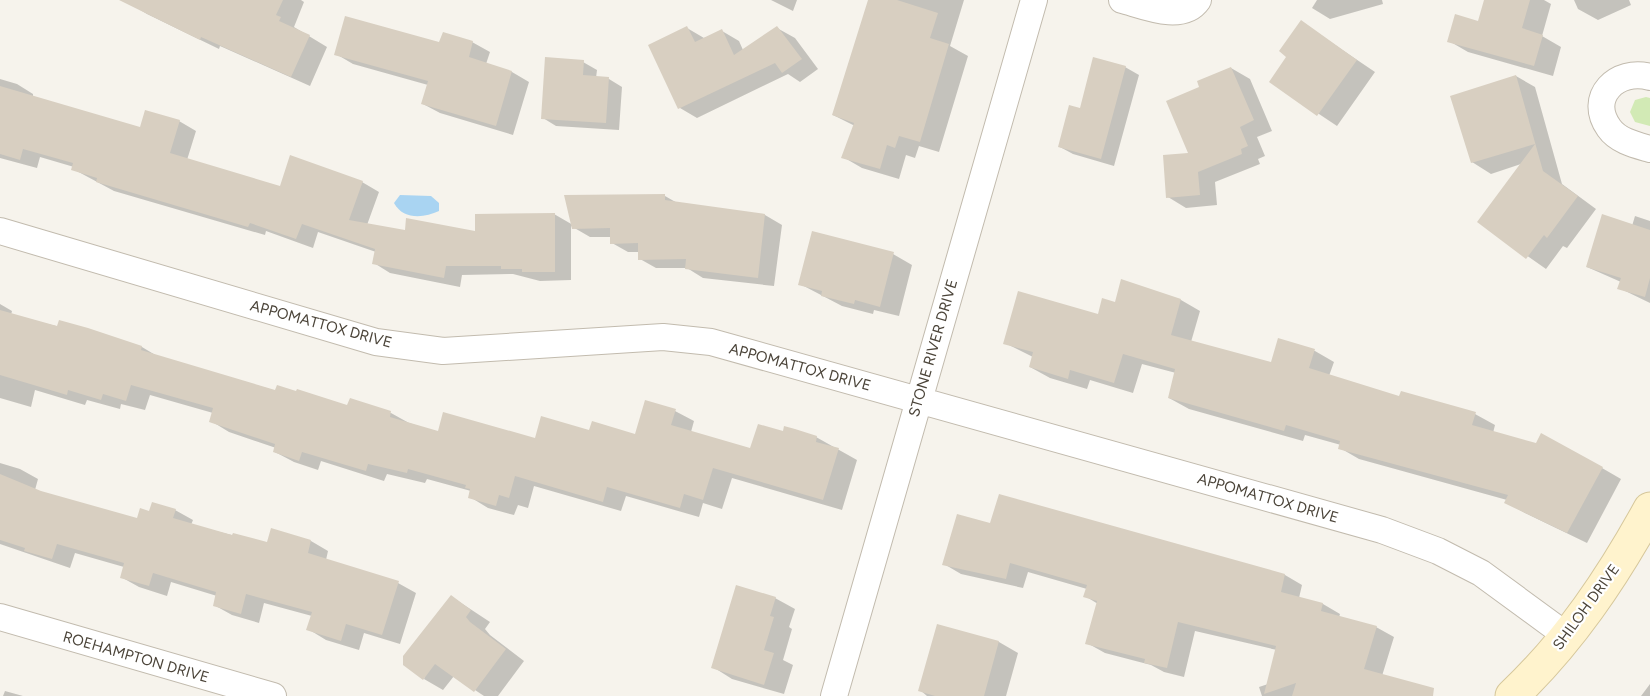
<svg xmlns="http://www.w3.org/2000/svg" width="1650" height="696" font-family="Figtree,sans-serif">
<style>
.green{fill:#d2eab5}
.water{fill:#a9d4f2}
.shadow{fill:#0003}
.building{fill:#d8cfc1}
.lines{fill:none;stroke-linecap:round;stroke-linejoin:round}
.street-casing{stroke:#c2bbae;stroke-width:28}
.secondary-casing{stroke:#d6c79b;stroke-width:35}
.street{stroke:#fff;stroke-width:26}
.secondary{stroke:#fff3cd;stroke-width:33}
.labels{text-anchor:middle;dominant-baseline:central;stroke-width:4.5;stroke-linejoin:round;paint-order:stroke}
.street-label{font-size:15px;fill:#4b4439;stroke:#fff}
</style>
<rect width="100%" height="100%" fill="#f6f3ec"/>
<!-- green -->
<path class="green" d="M1646,97L1650,98V126L1635,122L1630,112L1635,100Z"/>
<!-- water -->
<path class="water" d="M400,195L431,196L439,203V211C424,218 403,220 394,203Z"/>
<!-- shadow -->
<path class="shadow" d="M130,0H301L304,2L294,27L327,47L310,86L220,46L219,49L147,14L129,3Z
M771,0H797L793,11Z
M870,0H964L950,46L968,56L939,152L919,146L915,158L906,155L899,179L862,168L843,157L855,126L833,115Z
M1317,0H1382L1383,4L1330,19L1312,8Z
M1486,0H1544L1551,4L1542,36L1561,47L1553,76L1468,52L1449,41L1479,23Z
M1574,0H1629L1631,5L1598,20L1578,9Z
M1301,22L1375,72L1337,126L1271,82L1289,56Z
M687,28L704,38L722,31L739,41L743,50L777,28L795,38L818,69L800,82L788,74L697,118L680,108L650,46Z
M472,42L490,52L486,64L512,72L529,82L513,135L440,113L423,104L428,85L353,64L336,54Z
M583,62L597,70L596,78L609,79L622,87L619,130L556,126L543,118Z
M1125,67L1139,75L1114,166L1073,154L1060,147L1081,110Z
M1231,68L1250,79L1272,131L1257,137L1265,156L1258,159L1260,164L1215,182L1217,205L1186,208L1168,197L1190,154L1201,88Z
M1516,76L1535,87L1562,184L1596,209L1567,248L1563,246L1546,269L1479,222L1521,164L1491,174L1472,162Z
M0,79L17,84L33,94V97L141,129L179,121L196,131L187,160L281,188L362,182L379,192L367,225L406,232L477,233L554,214L573,225L665,196L679,204L765,215L782,225L774,286L703,278L687,268H656L640,259V252H628L612,243V237H590L571,226V280L540,281L513,274L462,275L460,287L390,273L374,263L376,252L318,232L313,248L266,231L265,235L114,191L73,169L74,167L40,157L37,168L0,158Z
M1635,216L1650,221V303L1619,288L1621,282L1587,267L1632,226Z
M893,254L912,265L899,316L874,310L873,314L842,306L800,284Z
M1122,281L1181,300L1200,311L1191,342L1272,364L1279,340L1315,351L1334,362L1329,376L1400,398L1402,393L1475,414L1495,425L1493,433L1602,468L1621,479L1587,543L1525,513L1506,502L1507,500L1359,459L1340,448L1341,445L1305,435L1303,441L1189,409L1169,398L1176,373L1142,364L1133,393L1090,380L1087,389L1050,378L1030,367L1033,357L1005,343L1099,316L1116,304Z
M0,304L12,311L11,315L142,347L157,356L276,391L348,407L391,413L409,423L439,433L536,439L590,432L636,436L675,411L694,421L691,432L751,450L784,433L816,437L857,460L842,510L732,478L722,509L703,503L699,517L626,496L621,511L534,486L528,508L518,505L514,515L488,508L470,497L471,491L427,479L425,483L387,474L384,481L321,461L318,470L294,462L275,452L276,448L229,432L211,421L213,413L150,395L145,410L121,404L120,409L87,400L85,405L35,390L31,407L0,398Z
M0,463L20,469L38,479L35,490L138,520L150,513L175,510L193,520L191,525L268,544L311,541L328,551L326,560L398,583L416,593L400,644L364,633L359,650L326,640L308,629L312,616L264,603L259,623L232,615L214,605L217,596L171,582L167,596L139,587L121,577L124,567L75,553L70,568L0,544Z
M1000,496L1285,575L1302,585L1299,598L1323,604L1340,614L1339,617L1376,627L1394,637L1382,676L1407,696H1262L1259,687L1268,684L1277,650L1195,631L1184,677L1164,672L1151,665L1105,653L1087,643L1098,604L1085,596L1087,589L1028,572L1023,588L961,574L944,564L991,525Z
M452,597L490,622L485,629L490,635L524,661L498,696H484L454,676L443,690L424,679Z
M775,598L795,609L789,627L792,629L783,660L793,665L784,694L732,679L713,667Z
M938,625L999,642L1018,653L1006,696H927L920,690Z
M1650,684V696H1641Z
M5,691L23,696H3Z"/>
<!-- building -->
<path class="building" d="M119,0H283L276,15L281,17L279,21L310,35L291,77L201,37L200,40Z
M868,0H897L938,13L930,38L949,44L920,142L899,136L895,148L887,145L880,169L841,158L854,123L832,115Z
M1484,0H1530L1522,28L1543,35L1534,66L1447,42L1455,14L1478,21Z
M345,16L439,42L443,32L473,41L469,57L512,71L496,126L421,104L428,81L334,55Z
M1301,20L1357,60L1317,116L1269,82L1286,57L1279,51Z
M687,26L695,42L722,29L734,55L777,26L802,59L782,73L775,63L678,109L648,45Z
M545,57L584,60L583,75L609,77L606,123L541,119Z
M1093,57L1126,66L1101,159L1058,147L1069,105L1080,108Z
M1231,67L1254,120L1240,127L1248,146L1241,149L1242,154L1198,172L1200,195L1166,198L1163,155L1188,153L1166,101L1199,87L1197,81Z
M1516,75L1543,171L1578,196L1547,238L1544,235L1526,259L1477,222L1535,144L1471,163L1450,96Z
M0,86L140,127L145,110L180,120L170,153L280,186L290,155L363,181L349,220L405,230L406,218L475,231V214L555,213V272H522V269H501V266H446L444,278L372,264L375,249L302,224L296,239L250,223L248,227L96,182L97,178L71,170L73,163L23,149L20,160L0,154Z
M665,194V200L765,214L758,278L685,269L686,259L638,260V243L610,244V228L572,229L564,195Z
M1602,214L1650,230V278L1645,297L1617,289L1621,278L1586,267Z
M812,231L894,252L880,307L855,300L854,304L821,296L822,291L798,285Z
M1121,279L1181,299L1171,335L1271,362L1278,338L1315,349L1309,368L1399,396L1401,391L1476,412L1472,425L1536,443L1541,433L1603,467L1567,533L1504,503L1508,495L1338,449L1340,441L1286,425L1284,431L1168,398L1175,369L1123,354L1114,383L1070,370L1068,379L1029,367L1033,352L1003,344L1018,291L1098,314L1102,298L1115,302Z
M0,310L57,326L59,320L88,328L142,346L141,350L275,390L277,385L296,391L297,389L347,405L350,398L391,411L390,417L438,431L443,412L535,438L541,416L589,430L592,421L635,434L645,400L676,409L671,425L750,448L758,424L783,431L784,426L795,429L817,436L816,442L839,448L823,500L713,468L703,500L684,494L680,508L607,487L603,502L515,476L509,498L499,495L496,506L468,498L470,489L465,488L466,485L408,469L407,473L368,464L366,471L302,452L299,461L273,452L275,444L209,422L213,408L131,385L126,401L103,394L101,400L68,390L67,395L0,375Z
M0,474L41,491L137,518L140,508L149,511L152,502L176,509L173,518L232,535L233,533L267,542L271,528L311,540L308,553L399,581L382,635L346,624L341,641L306,630L312,612L246,594L241,614L213,606L216,592L153,573L149,586L120,578L124,563L57,544L52,559L24,551L25,548L0,540Z
M999,494L1285,574L1281,592L1323,603L1321,611L1377,626L1364,669L1434,688L1433,696H1292L1296,683L1264,694L1276,646L1178,622L1167,668L1144,663L1145,659L1085,644L1097,601L1083,597L1087,585L1010,563L1006,579L942,565L957,514L990,523Z
M736,585L776,597L770,616L774,617L764,650L774,653L764,685L711,668Z
M451,595L471,610L466,617L470,622L506,649L474,692L435,664L423,680L403,665V656Z
M937,624L999,641L984,696H935L918,691Z"/>
<g class="lines">
<!-- street casing -->
<g class="street-casing">
<path id="street" d="M1122,0C1142,5 1182,23 1198,0
M1650,77C1617,68 1587,97 1609,128C1618,141 1636,145 1650,149
M0,231L376,342L443,351L663,337L711,342L1382,530L1438,551L1481,573L1567,636
M0,617L273,696
M834,696L1034,0"/>
</g>
<!-- secondary casing -->
<g class="secondary-casing">
<path id="secondary" d="M1512,696C1569,642 1612,578 1650,509"/>
</g>
<!-- street -->
<use href="#street" class="street"/>
<!-- secondary -->
<use href="#secondary" class="secondary"/>
</g>
<g class="labels">
<!-- street labels -->
<g class="street-label">
<text transform="translate(321 324) rotate(15)">APPOMATTOX DRIVE</text>
<text transform="translate(933 348) rotate(-74)">STONE RIVER DRIVE</text>
<text transform="translate(800 367) rotate(15)">APPOMATTOX DRIVE</text>
<text transform="translate(1268 498) rotate(16)">APPOMATTOX DRIVE</text>
<text transform="translate(1586 607) rotate(-54)">SHILOH DRIVE</text>
<text transform="translate(136 657) rotate(16)">ROEHAMPTON DRIVE</text>
</g>
</g>
</svg>
